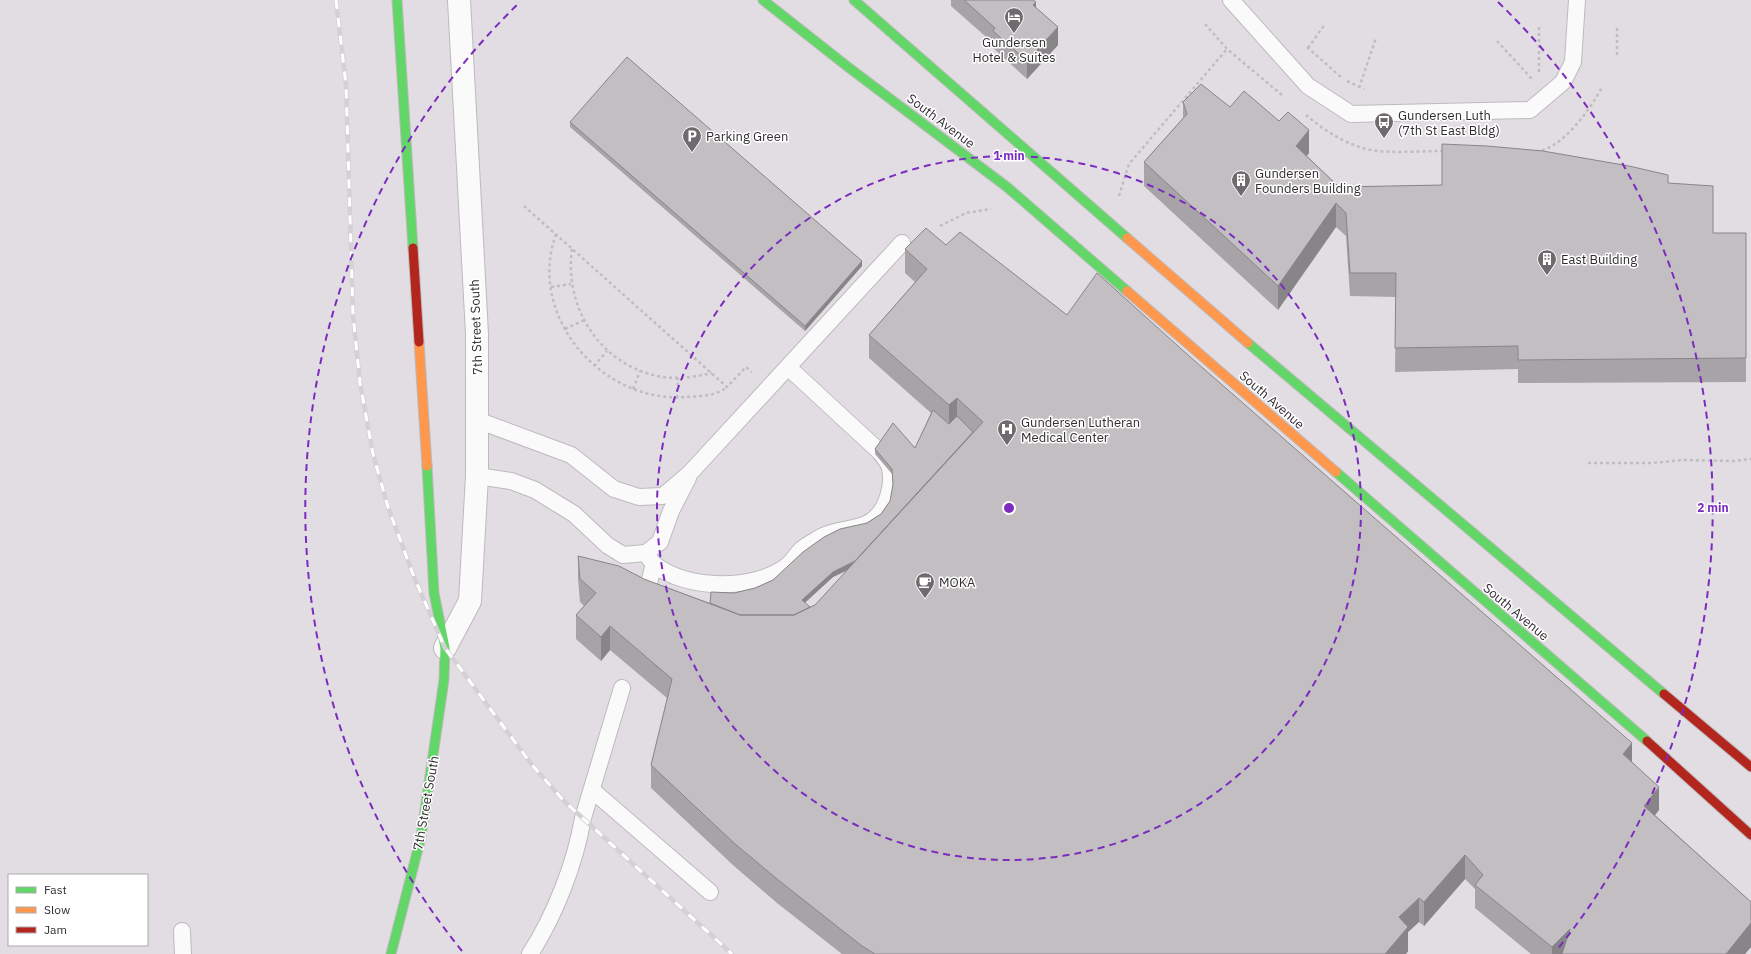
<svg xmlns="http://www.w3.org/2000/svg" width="1751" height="954" font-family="'IBM Plex Sans',sans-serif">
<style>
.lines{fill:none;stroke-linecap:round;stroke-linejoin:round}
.lane-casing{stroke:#bdbabe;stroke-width:18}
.street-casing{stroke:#bdbabe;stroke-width:24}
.fast-casing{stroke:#bdbabe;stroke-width:11}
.slow-casing{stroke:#bdbabe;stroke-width:11}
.jam-casing{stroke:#bdbabe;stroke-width:11}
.path{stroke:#c0bdc0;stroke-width:2.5;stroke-dasharray:3 3;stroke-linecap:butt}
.lane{stroke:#fbfafb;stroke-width:16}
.street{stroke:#fbfafb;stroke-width:22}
.fast{stroke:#63d668;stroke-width:9}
.slow{stroke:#ff974d;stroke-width:9}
.jam{stroke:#b3261e;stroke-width:9}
.rail-casing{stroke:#d3d1d3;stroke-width:4.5}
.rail{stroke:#fff;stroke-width:3;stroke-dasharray:9;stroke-linecap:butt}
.wall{fill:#a8a3a7;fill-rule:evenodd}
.shaded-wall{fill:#888588}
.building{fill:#c3bec2;stroke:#888588}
.ring{fill:none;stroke:#7b2cbf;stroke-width:2;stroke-dasharray:7 5}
.labels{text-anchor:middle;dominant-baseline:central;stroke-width:3;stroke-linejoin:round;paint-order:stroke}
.poi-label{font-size:13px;fill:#302c30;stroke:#fff;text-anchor:start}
.street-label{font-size:13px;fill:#302c30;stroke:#fff}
.centre{fill:#7b2cbf;stroke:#fff;stroke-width:2}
.ring-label{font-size:12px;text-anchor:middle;font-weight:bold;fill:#7b2cbf;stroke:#fff;stroke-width:3;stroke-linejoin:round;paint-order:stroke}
</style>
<rect width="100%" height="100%" fill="#e2dde2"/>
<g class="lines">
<!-- lane casing -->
<g class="lane-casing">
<path id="lane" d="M1231,0L1308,86L1351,114L1530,110L1563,82L1573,62L1577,0
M477,420L571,455L614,489L639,497L663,496L690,473L902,243
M477,476L511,481L535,490L574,514L607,545L623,555L646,553L660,542L671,511L688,478
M646,553C648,556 651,562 655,565C687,590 754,591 787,566C792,562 796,555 801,550C806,545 815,541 821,537C837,528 855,531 870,522C887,512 895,483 889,465C887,461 883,456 880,452L789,368
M646,594L654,564
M592,790L710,892
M182,931L183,954
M530,954C555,915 575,864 583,818L622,688"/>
</g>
<!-- street casing -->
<g class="street-casing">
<path id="street" d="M445,648L470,601L477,476V334L459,0"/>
</g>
<!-- fast casing -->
<g class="fast-casing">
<path id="fast" d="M397,0L413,248
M763,0L848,67L1007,187L1127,291
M854,0L1127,238
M1248,343L1664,694
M1336,472L1647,741
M391,954L421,837L444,680L445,648L434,593L427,466"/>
</g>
<!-- slow casing -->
<g class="slow-casing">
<path id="slow" d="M1127,238L1248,343
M1127,291L1336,472
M419,342L427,466"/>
</g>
<!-- jam casing -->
<g class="jam-casing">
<path id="jam" d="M413,248L419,342
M1664,694L1751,767
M1647,741L1751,835"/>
</g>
<!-- path -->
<path class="path" d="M1205,24L1227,49L1282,95
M1497,41L1532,79
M1307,47L1342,78
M1308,48L1325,24
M1617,55V25
M1539,72V24
M1347,81L1364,89
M1359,88L1376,38
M1306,115C1326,132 1351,148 1378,151C1399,153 1422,151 1443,151
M1536,151C1561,151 1592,107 1602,87
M1119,196L1129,164L1227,49
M524,206L727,387L746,367L752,372
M940,226L966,213L991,209
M556,234C526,317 603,404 687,397C701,396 716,396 727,387
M572,249C564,307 599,363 657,376C676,380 694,377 712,373
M551,287L571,284
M565,329L584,320
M594,366L607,351
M633,389L640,371
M677,398L678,378
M1588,463H1650L1685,460L1734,461L1751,459"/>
<!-- lane -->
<use href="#lane" class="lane"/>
<!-- street -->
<use href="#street" class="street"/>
<!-- fast -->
<use href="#fast" class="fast"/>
<!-- slow -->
<use href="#slow" class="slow"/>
<!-- jam -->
<use href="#jam" class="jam"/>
<!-- rail casing -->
<g class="rail-casing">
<path id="rail" d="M336,0L346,85L353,315L360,383L373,454L388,507L414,577L445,648L532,765L565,802L732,954"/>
</g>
<!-- rail -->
<use href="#rail" class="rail"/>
</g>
<!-- wall -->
<path class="wall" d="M951,0H1033L1036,8L1058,45L1027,79L993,48V43L951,6Z
M1183,102L1230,107L1309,153L1307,156L1339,187L1442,185V144L1668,183L1713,233H1746V382L1518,383V369L1395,372L1396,297L1350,296L1346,236L1336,227L1278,310L1144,186V162L1183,118Z
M570,122L862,266L805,331L570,127Z
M946,245L1632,763L1659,810L1655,815L1751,902V947L1745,954H1531L1475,908V889L1465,879L1424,926L1419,922L1408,932V951L1406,954H842L777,903L734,866L651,788V765L667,698L610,650L601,661L576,639V615L584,606L580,602L578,579V556L644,579L710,603L734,593L755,588L773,580L881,514L890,501L893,485L892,474L875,454V449L915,448L931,413L869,358V335L915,282L905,273V249ZM848,570L815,605L810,607L805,603L833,577Z"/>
<!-- shaded-wall -->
<path class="shaded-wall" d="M1036,2V20L1033,5Z
M1058,27V45L1027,79V61Z
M1309,130V153L1296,169V146Z
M1336,203V227L1278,310V286Z
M862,261V266L805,331V326Z
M957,398V421L949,429V405Z
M885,547V552L833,577L802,605V600L833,572Z
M610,626V650L601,661V637Z
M1632,743V766L1623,754Z
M1659,787V810L1644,829V806Z
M1465,855V879L1424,926V902Z
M1419,898V922L1408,932V951L1406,954H1385L1399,917Z
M1751,923V947L1745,954H1726Z
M1570,929L1568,954H1552V947Z"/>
<!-- building -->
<path class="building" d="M964,0H1033L1036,2L1033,5L1058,27L1027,61L993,31L995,28Z
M627,57L862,261L805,326L570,122Z
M1201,84L1230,107L1244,91L1279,121L1288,112L1309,130L1296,146L1339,187L1442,185V144L1487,146L1543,151L1629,166L1668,175V183L1713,186V233H1746V358L1518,360V346L1395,348L1396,273H1350L1346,213L1336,203L1278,286L1144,162L1187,114L1183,102Z
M926,228L946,245L960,232L1067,315L1097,273L1188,355L1632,743L1623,754L1659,787L1644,806L1751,902V923L1726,954H1562L1570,929L1552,947L1475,885L1483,875L1465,855L1424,902L1419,898L1399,917L1408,927L1385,954H875L862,946L777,879L734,843L651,765L672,679L610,626L601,637L576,615L596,593L580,579L578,556L619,566L644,579L740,615H794L815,605L983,422L957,398L949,405L869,335L927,269L905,249Z
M933,410L949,424L957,416L973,432L855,561L833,572L802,600L810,607L794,615H740L710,603L711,592L734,593L755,588L773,580L803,552L824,537L840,529L867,523L881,514L890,501L893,484L892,469L875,449L893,423L915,448Z"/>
<!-- distance rings -->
<g class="ring">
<circle cx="1009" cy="508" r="352"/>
<path d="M462 951A704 704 0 0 1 520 2M1498 2A704 704 0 0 1 1556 951"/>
</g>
<!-- icons -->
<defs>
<g id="hotel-pin" transform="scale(1)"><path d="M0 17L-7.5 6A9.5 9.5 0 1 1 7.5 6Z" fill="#6e6a6e" stroke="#fff"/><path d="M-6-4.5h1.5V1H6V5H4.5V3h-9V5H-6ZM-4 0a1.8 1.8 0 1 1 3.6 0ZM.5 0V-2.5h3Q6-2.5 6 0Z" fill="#fff"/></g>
<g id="bus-pin" transform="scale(1)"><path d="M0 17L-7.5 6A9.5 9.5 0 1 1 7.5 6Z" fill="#6e6a6e" stroke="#fff"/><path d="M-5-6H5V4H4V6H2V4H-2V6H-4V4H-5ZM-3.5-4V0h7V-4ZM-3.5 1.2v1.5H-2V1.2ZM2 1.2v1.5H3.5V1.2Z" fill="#fff"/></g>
<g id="parking-pin" transform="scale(1)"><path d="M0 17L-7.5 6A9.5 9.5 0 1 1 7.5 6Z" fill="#6e6a6e" stroke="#fff"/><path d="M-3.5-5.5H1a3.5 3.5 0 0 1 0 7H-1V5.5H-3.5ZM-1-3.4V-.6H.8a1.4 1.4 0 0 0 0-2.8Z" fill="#fff"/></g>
<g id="building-pin" transform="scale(1)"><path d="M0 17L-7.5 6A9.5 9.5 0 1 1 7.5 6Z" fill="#6e6a6e" stroke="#fff"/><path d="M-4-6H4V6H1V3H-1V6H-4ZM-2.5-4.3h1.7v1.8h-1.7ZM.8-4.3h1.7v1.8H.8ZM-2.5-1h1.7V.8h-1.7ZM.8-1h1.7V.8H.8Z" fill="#fff"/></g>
<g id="hospital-pin" transform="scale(1)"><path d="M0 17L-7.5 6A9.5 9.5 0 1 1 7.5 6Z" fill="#6e6a6e" stroke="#fff"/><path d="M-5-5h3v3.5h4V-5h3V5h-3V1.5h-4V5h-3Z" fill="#fff"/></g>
<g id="cafe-pin" transform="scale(1)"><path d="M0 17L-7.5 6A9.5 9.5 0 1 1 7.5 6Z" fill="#6e6a6e" stroke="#fff"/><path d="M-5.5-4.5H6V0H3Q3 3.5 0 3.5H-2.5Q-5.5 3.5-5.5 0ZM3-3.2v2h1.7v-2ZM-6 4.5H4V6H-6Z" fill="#fff"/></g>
</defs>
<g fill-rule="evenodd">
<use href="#hotel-pin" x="1014" y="17"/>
<use href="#bus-pin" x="1384" y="122"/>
<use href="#parking-pin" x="692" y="136"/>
<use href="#building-pin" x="1241" y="180"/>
<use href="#building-pin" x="1547" y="259"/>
<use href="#hospital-pin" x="1007" y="429"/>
<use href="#cafe-pin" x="925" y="582"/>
</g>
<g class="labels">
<!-- poi labels -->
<g class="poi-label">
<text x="1014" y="42" text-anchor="middle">Gundersen<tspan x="1014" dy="15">Hotel &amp; Suites</tspan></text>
<text x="1398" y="115">Gundersen Luth<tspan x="1398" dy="15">(7th St East Bldg)</tspan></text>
<text x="706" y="136">Parking Green</text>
<text x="1255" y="173">Gundersen<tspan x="1255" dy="15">Founders Building</tspan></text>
<text x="1561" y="259">East Building</text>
<text x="1021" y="422">Gundersen Lutheran<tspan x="1021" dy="15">Medical Center</tspan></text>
<text x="939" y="582">MOKA</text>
</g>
<!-- street labels -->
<g class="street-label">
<text transform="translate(941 121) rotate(37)">South Avenue</text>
<text transform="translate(476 327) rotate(-92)">7th Street South</text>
<text transform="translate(1272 400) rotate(41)">South Avenue</text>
<text transform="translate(1516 612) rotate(40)">South Avenue</text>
<text transform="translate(426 803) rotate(-80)">7th Street South</text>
</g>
</g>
<circle cx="1009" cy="508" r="6" class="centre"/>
<g class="ring-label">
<text x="1009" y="160">1 min</text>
<text x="1713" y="512">2 min</text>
</g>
<!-- legend -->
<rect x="8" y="874" width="140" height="72" fill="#ffffff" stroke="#acabac"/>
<rect x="16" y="887" width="20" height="6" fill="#63d668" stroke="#acabac"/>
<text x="44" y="894" font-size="12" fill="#302c30">Fast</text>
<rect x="16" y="907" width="20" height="6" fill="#ff974d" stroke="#acabac"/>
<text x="44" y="914" font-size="12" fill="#302c30">Slow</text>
<rect x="16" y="927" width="20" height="6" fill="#b3261e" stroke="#acabac"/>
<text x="44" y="934" font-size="12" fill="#302c30">Jam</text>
</svg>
